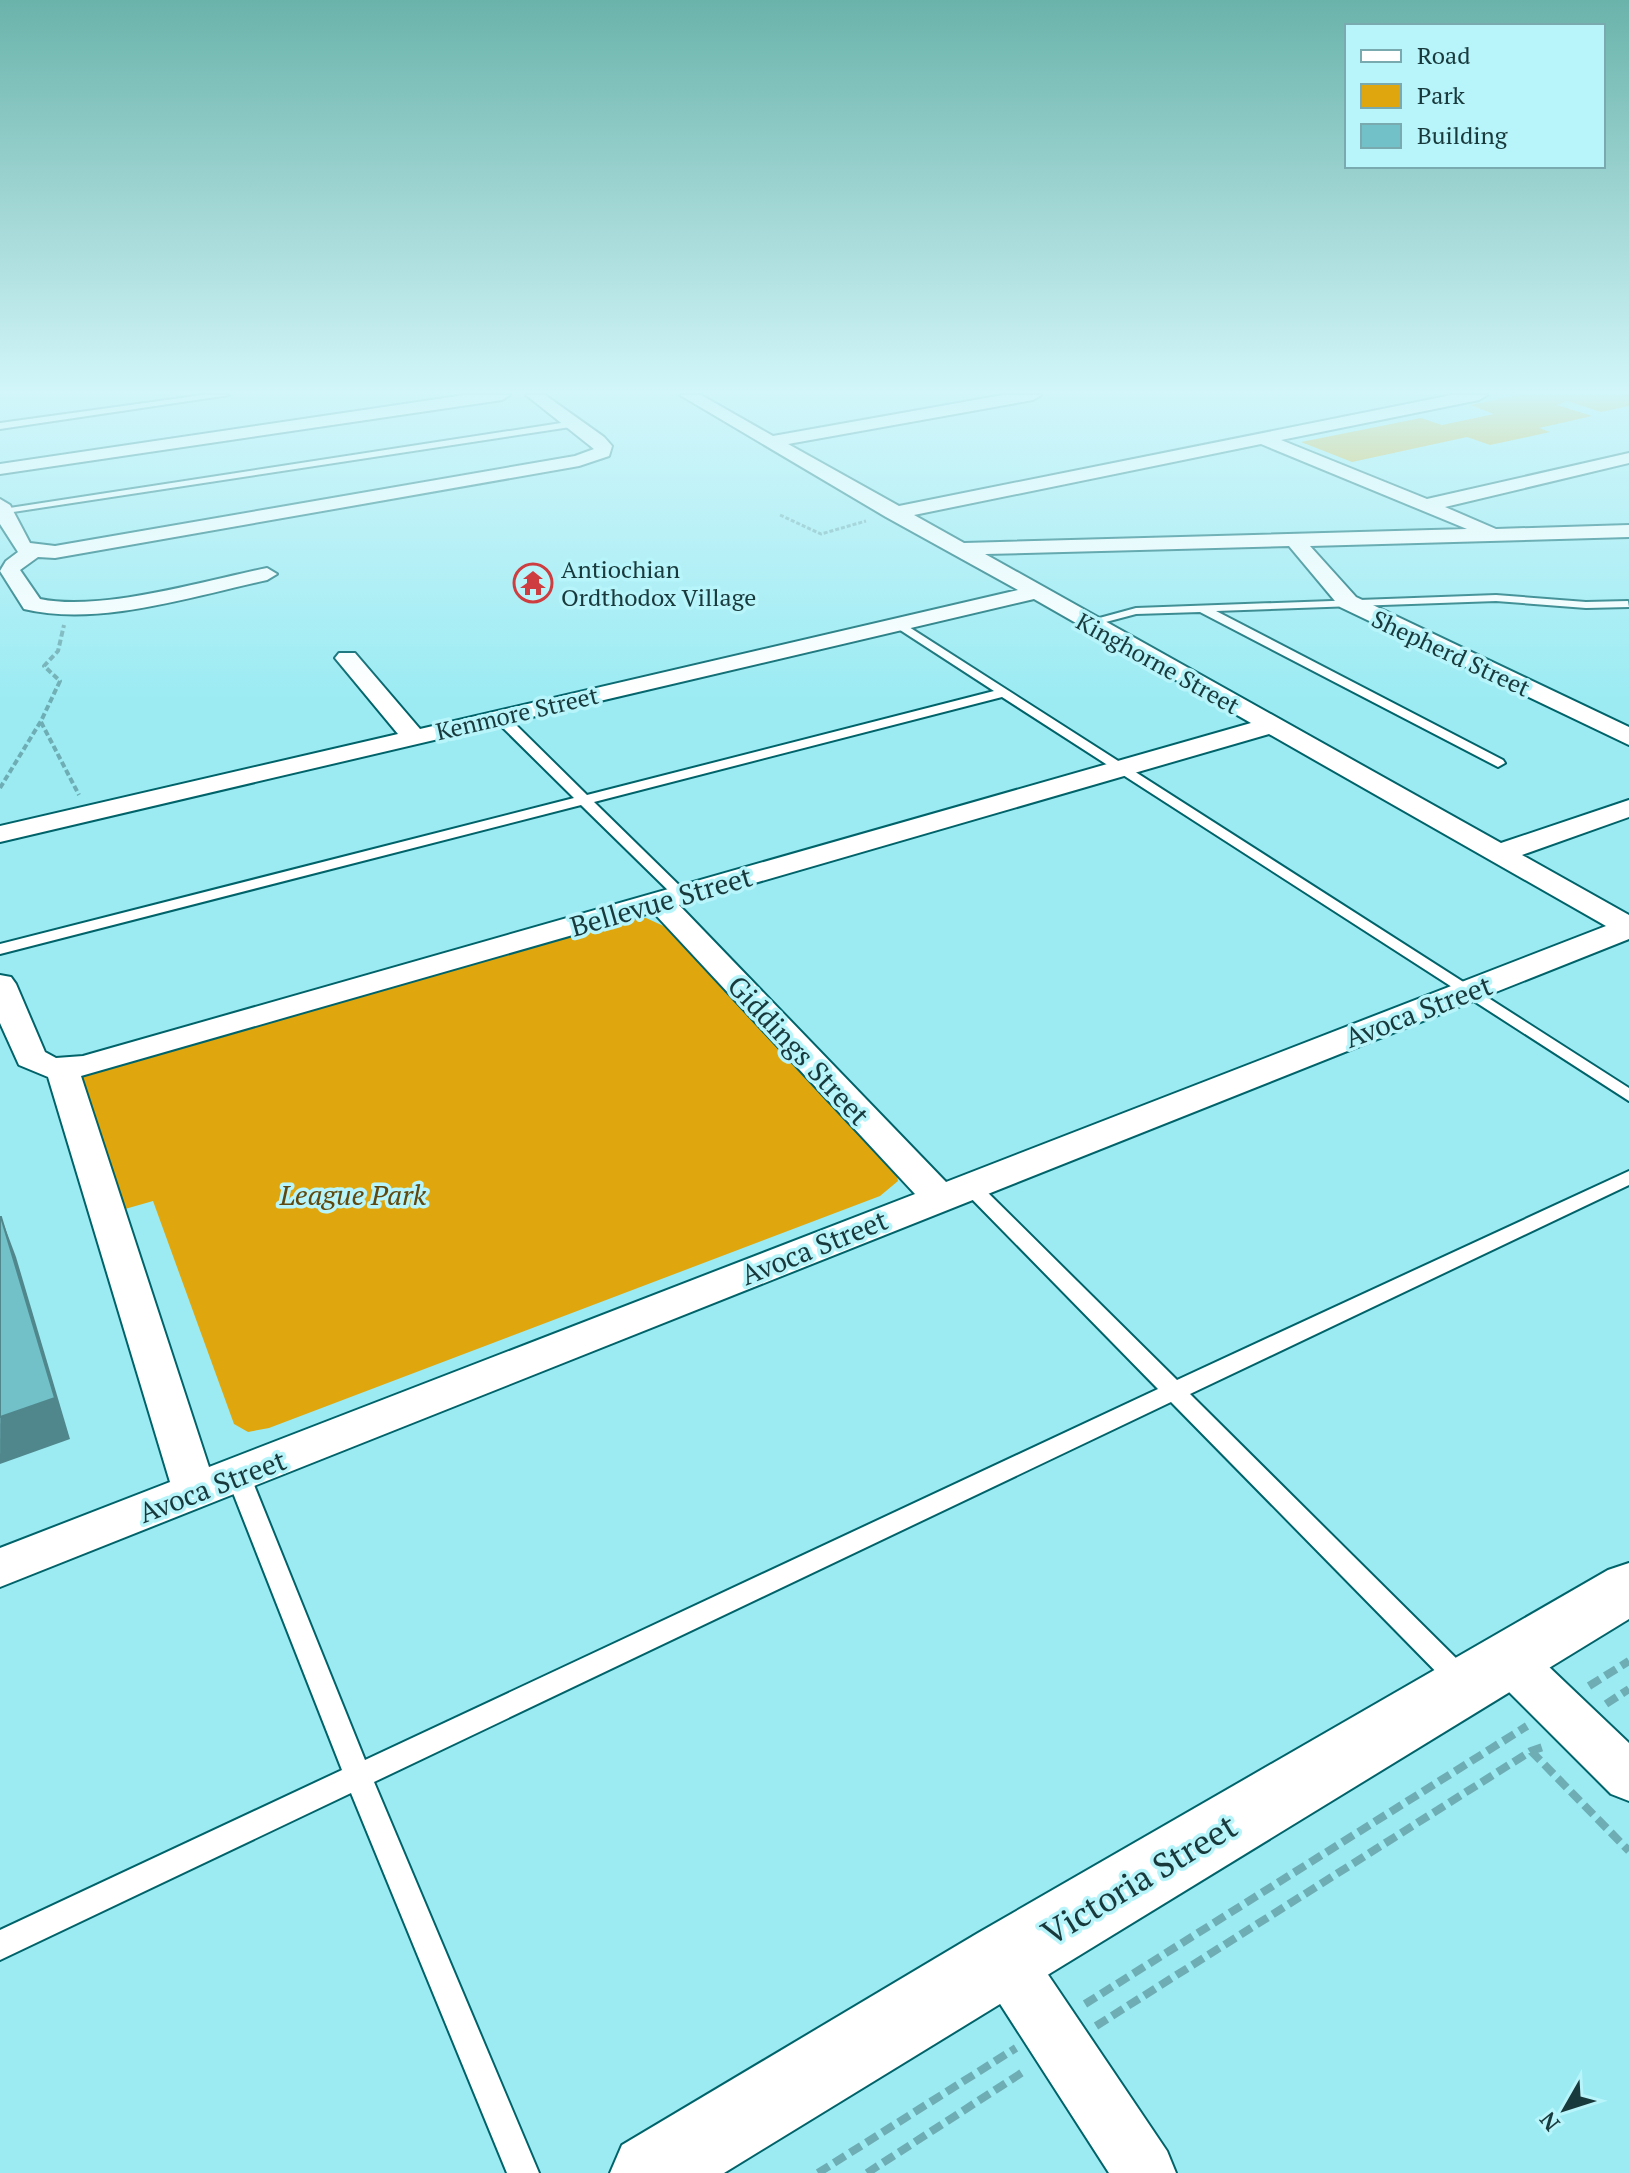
<svg xmlns="http://www.w3.org/2000/svg" width="1629" height="2173" font-family="'PT Serif',serif">
<style>
.green{fill:#dfa70d}
.lines{fill:none;stroke-linecap:round;stroke-linejoin:round}
.service-casing{stroke:#00636a;stroke-width:4}
.minor-casing{stroke:#00636a;stroke-width:4}
.secondary-casing{stroke:#00636a;stroke-width:4}
.path-far2{stroke:#6eadb3;stroke-width:3;stroke-dasharray:4 2;stroke-linecap:butt}
.path-far1{stroke:#6eadb3;stroke-width:4;stroke-dasharray:6 3;stroke-linecap:butt}
.path{stroke:#6eadb3;stroke-width:8;stroke-dasharray:13 6;stroke-linecap:butt}
.service{fill:#fff;fill-rule:evenodd}
.minor{fill:#fff;fill-rule:evenodd}
.secondary{fill:#fff;fill-rule:evenodd}
.shaded-wall{fill:#50878c}
.building{fill:#72c1c8;stroke:#50878c;stroke-width:2}
.labels{text-anchor:middle;dominant-baseline:central;stroke-width:7;stroke-linejoin:round;paint-order:stroke}
.far-poi-label{font-size:24px;fill:#193a3d;stroke:#b7f5fb;text-anchor:start}
.far-street-label{font-size:24px;fill:#193a3d;stroke:#b7f5fb}
.street-label{font-size:28px;fill:#193a3d;stroke:#b7f5fb}
.park-label{font-size:28px;font-style:italic;fill:#60480e;stroke:#b7f5fb}
.near-street-label{font-size:34px;fill:#193a3d;stroke:#b7f5fb}
</style>
<rect width="100%" height="100%" fill="#9cebf3"/>
<!-- green -->
<path class="green" d="M1519,395H1629V406L1601,412L1567,401L1557,405L1592,416L1539,428L1550,432L1490,445L1467,437L1352,462L1301,442L1421,418L1442,425L1494,414L1470,405Z
M646,918L668,928L894,1163L898,1181L880,1196L269,1428L248,1432L234,1424L153,1201L118,1211L77,1078L628,920Z"/>
<g class="lines">
<!-- service casing -->
<g class="service-casing">
<path id="service" d="M203,395H229L0,429V423Z
M574,421L577,426L0,514V510L3,509Z
M1496,595L1586,602L1628,601L1629,607L1586,608L1496,601L1216,611L1503,760L1505,763L1498,767L1200,612L1136,614L1087,627L1081,623L1136,608Z
M898,620L1629,1088V1101L1002,697L594,802L686,892L689,895L686,898H676L581,805L0,954V944L574,798L495,720V714H505L587,795L994,691L894,626V622Z
M1629,1171V1185L1190,1394L1471,1673L1475,1681L1471,1689L1462,1692L1453,1689L1171,1402L374,1782L539,2173H507L351,1793L0,1960V1930L342,1770L226,1475L230,1469L238,1466L246,1469L250,1475L365,1760L1158,1389L963,1190L960,1186L963,1182H977L1177,1380Z"/>
</g>
<!-- minor casing -->
<g class="minor-casing">
<path id="minor" d="M465,395H510L502,400L0,474V464Z
M526,395H545L604,437L612,446L609,456L579,466L55,558L38,557L20,570L40,599C101,612 204,581 267,568L277,574L267,580C193,596 99,627 24,609L0,571L6,561L18,552L0,524V499L10,505L30,543L55,546L575,456L594,449Z
M680,395H701L773,436L1003,395H1041L1033,400L788,444L899,506L1452,395H1487L1479,400L1281,440L1427,499L1629,453V463L1445,507L1496,529L1629,525V537L1310,546L1356,597L1629,727V745L1340,607L1289,546L985,554L1501,843L1629,800V817L1522,855L1629,915V939L0,1587V1548L170,1482L48,1077L19,1065L0,1023V975L11,977L16,984L45,1052L56,1058L83,1056L1251,723L1034,599L0,842V826L398,734L335,658L339,653H355L420,729L1018,590L886,517ZM1261,444L1467,529L964,543L914,515ZM1269,734L1606,926L946,1182L679,905ZM653,912L915,1194L209,1467L81,1076Z
M1509,1639L1526,1645L1629,1743V1801L1611,1794L1492,1675L1485,1660L1492,1645Z
M1004,1931L1024,1939L1167,2151L1176,2173H1109L984,1979L976,1959L984,1939Z"/>
</g>
<!-- secondary casing -->
<g class="secondary-casing">
<path id="secondary" d="M1629,1563V1619L724,2173H610L622,2145L978,1933L1608,1570Z"/>
</g>
<!-- path-far2 -->
<path class="path-far2" d="M780,515L821,534L866,521"/>
<!-- path-far1 -->
<path class="path-far1" d="M41,722L79,795
M0,788L41,721L60,681L44,666L58,651L64,625"/>
<!-- path -->
<path class="path" d="M1589,1686L1629,1661
M1606,1704L1629,1689
M1531,1751L1629,1851
M1085,2004L1527,1726
M1096,2026L1531,1751L1546,1746
M818,2173L1016,2048
M867,2173L1026,2070"/>
<!-- service -->
<use href="#service" class="service"/>
<!-- minor -->
<use href="#minor" class="minor"/>
<!-- secondary -->
<use href="#secondary" class="secondary"/>
</g>
<!-- shaded-wall -->
<path class="shaded-wall" d="M1,1217L16,1257L70,1439L0,1464Z"/>
<!-- building -->
<path class="building" d="M0,1217H1L55,1398L0,1417Z"/>
<!-- sky -->
<linearGradient id="sky" x2="0" y2="1"><stop stop-color="#6ab3ab"/><stop offset="0.56" stop-color="#d2f6fa"/><stop offset="1" stop-color="#d2f6fa" stop-opacity="0"/></linearGradient>
<rect width="1629" height="700" fill="url(#sky)"/>
<!-- icons -->
<defs>
<g id="temple-ring" transform="scale(2)"><circle r="9.5" fill="#b7f5fb" stroke="#ce3e41" stroke-width="1.5"/><path d="M0-6L5-2H3V0L6.5 2.5H4V6H1.5V3h-3V6H-4V2.5H-6.5L-3 0V-2H-5Z" fill="#ce3e41"/></g>
</defs>
<g fill-rule="evenodd">
<use href="#temple-ring" x="533" y="583"/>
</g>
<g class="labels">
<!-- far-poi labels -->
<g class="far-poi-label">
<text x="561" y="569">Antiochian<tspan x="561" dy="28">Ordthodox Village</tspan></text>
</g>
<!-- far-street labels -->
<g class="far-street-label">
<text transform="translate(1451 653) rotate(25)">Shepherd Street</text>
<text transform="translate(1158 663) rotate(29)">Kinghorne Street</text>
<text transform="translate(517 713) rotate(-13)">Kenmore Street</text>
</g>
<!-- street labels -->
<g class="street-label">
<text transform="translate(661 901) rotate(-16)">Bellevue Street</text>
<text transform="translate(1418 1011) rotate(-21)">Avoca Street</text>
<text transform="translate(799 1050) rotate(47)">Giddings Street</text>
<text transform="translate(814 1247) rotate(-22)">Avoca Street</text>
<text transform="translate(212 1486) rotate(-21)">Avoca Street</text>
</g>
<!-- park labels -->
<g class="park-label">
<text x="353" y="1194">League Park</text>
</g>
<!-- near-street labels -->
<g class="near-street-label">
<text transform="translate(1139 1879) rotate(-31)">Victoria Street</text>
</g>
</g>
<!-- legend -->
<rect x="1345" y="24" width="260" height="144" fill="#b7f5fb" stroke="#78aaaf" stroke-width="2"/>
<rect x="1361" y="50" width="40" height="12" fill="#ffffff" stroke="#78aaaf" stroke-width="2"/>
<text x="1417" y="64" font-size="24" fill="#193a3d">Road</text>
<rect x="1361" y="84" width="40" height="24" fill="#dfa70d" stroke="#78aaaf" stroke-width="2"/>
<text x="1417" y="104" font-size="24" fill="#193a3d">Park</text>
<rect x="1361" y="124" width="40" height="24" fill="#72c1c8" stroke="#78aaaf" stroke-width="2"/>
<text x="1417" y="144" font-size="24" fill="#193a3d">Building</text>
<!-- north arrow -->
<g transform="translate(1565 2109) rotate(231)" stroke="#b7f5fb" stroke-width="6" paint-order="stroke">
<path d="M0-6L14 30L0 20L-14 30Z" fill="#193a3d"/>
<text y="-12" font-size="22" font-weight="bold" text-anchor="middle" fill="#193a3d">N</text>
</g>
</svg>
